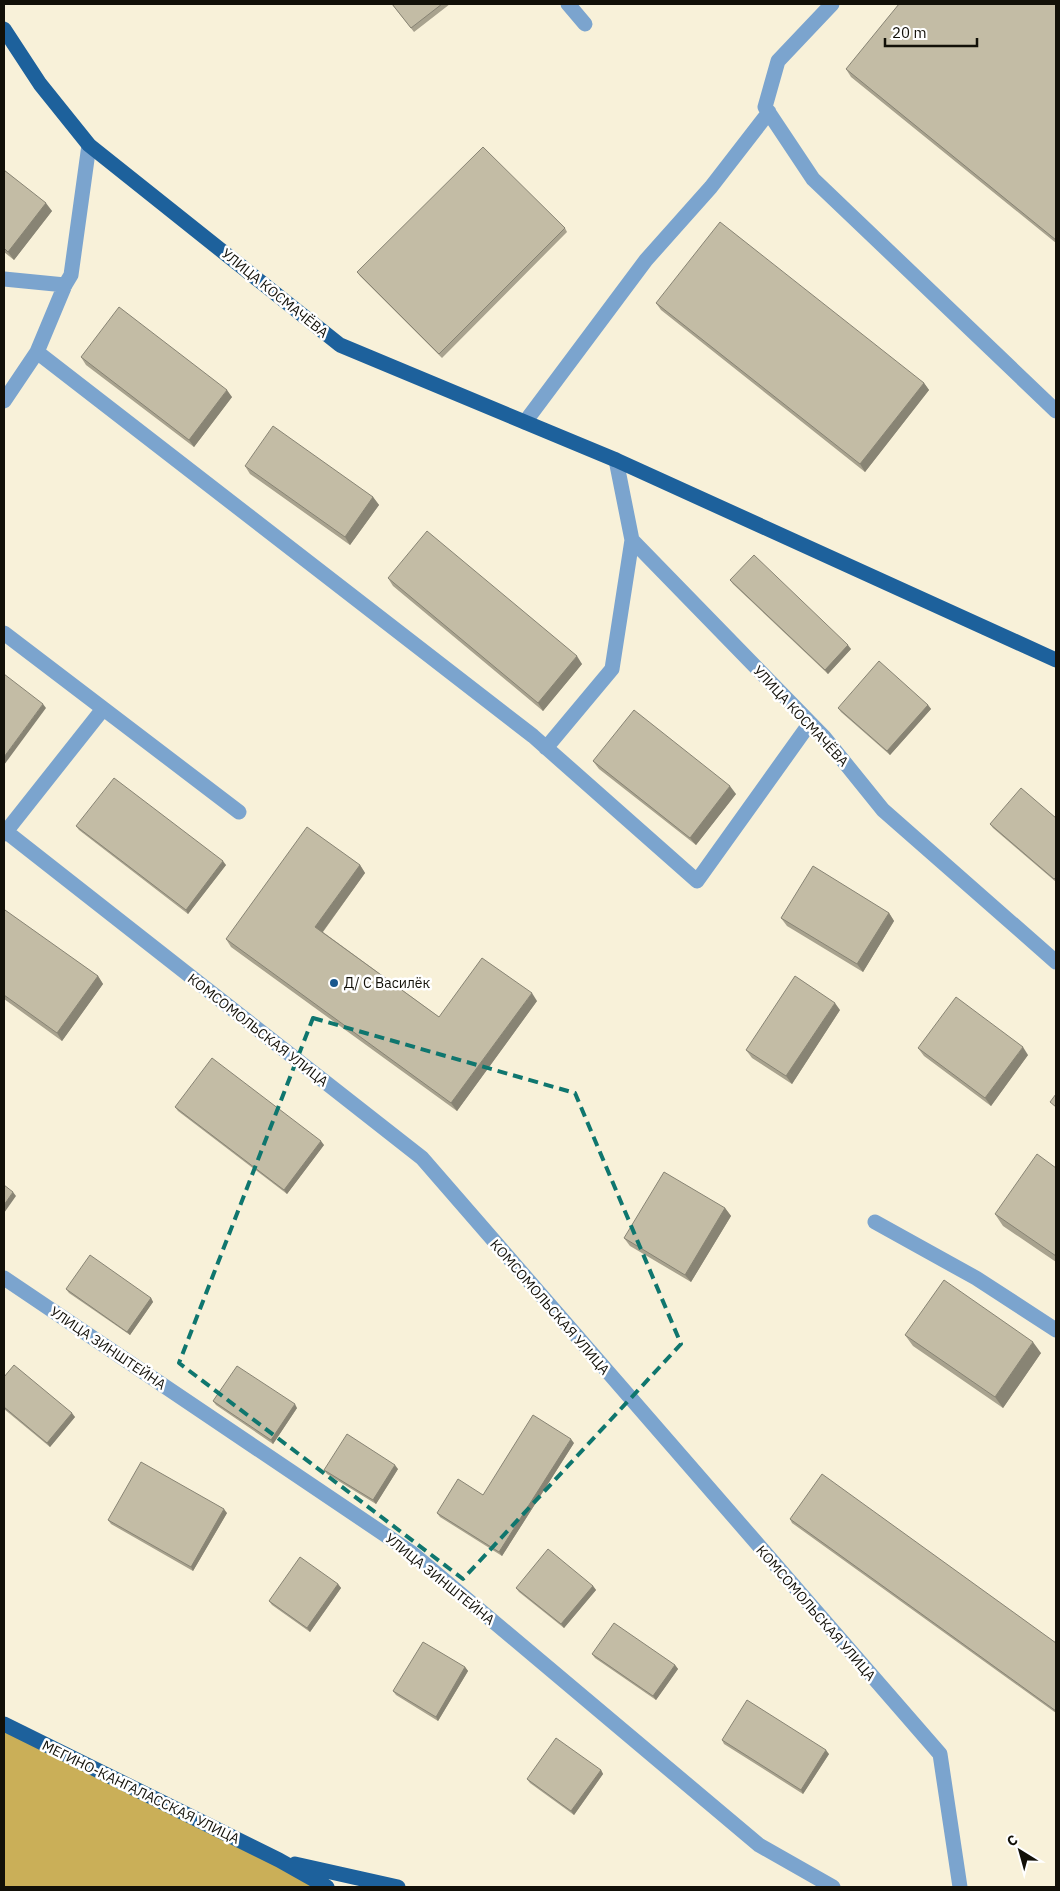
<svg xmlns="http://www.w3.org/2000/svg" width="1060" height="1891" font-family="'IBM Plex Sans',sans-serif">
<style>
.forest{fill:#caaf58}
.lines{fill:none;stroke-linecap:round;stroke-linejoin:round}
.minor{stroke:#7ba4ce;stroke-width:15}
.major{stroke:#1d619c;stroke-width:15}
.wall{fill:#a8a28e}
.shaded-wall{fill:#888474}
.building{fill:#c3bca5;stroke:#888474}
.marked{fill:none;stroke:#0f766e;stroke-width:4;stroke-dasharray:10 6;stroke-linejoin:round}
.poi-dot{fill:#1a588e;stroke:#fff;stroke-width:2}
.labels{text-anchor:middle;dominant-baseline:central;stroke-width:5;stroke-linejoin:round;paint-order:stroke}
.street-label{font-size:14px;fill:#121008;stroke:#fff}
.poi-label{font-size:14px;fill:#121008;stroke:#fff;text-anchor:start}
</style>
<rect width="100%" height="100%" fill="#f8f1d9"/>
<!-- forest -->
<path class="forest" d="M4,1724L327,1887H4Z"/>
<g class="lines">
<!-- minor -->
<path class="minor" d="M568,4L585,24
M832,4L778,61L765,107L813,179L1056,411
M4,279L65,285
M37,352L533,736L697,881L810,723
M4,401L37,352L65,285L71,275L89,145
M525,422L646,260L711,187L769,112
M616,460L632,540L824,737L883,810L1056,962
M4,633L239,812
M546,748L612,669L632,540
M4,830L422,1158L940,1754L960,1887
M4,834L103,709
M875,1222L976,1278L1056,1330
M4,1278L412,1553L759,1845L833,1887"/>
<!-- major -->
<path class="major" d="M4,29L40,84L89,145L340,345L616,460L1056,660
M4,1724L279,1860L327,1887
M295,1864L398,1887"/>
</g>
<!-- wall -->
<path class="wall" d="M392,4H450L414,32Z
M1056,4V243L851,77L846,69Z
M4,170L52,211L14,260L4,252Z
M565,228L567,232L442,358L360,276L357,272Z
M656,303L924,383L929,390L865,472L661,310Z
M81,357L232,397L194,447L86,365Z
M245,466L373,497L379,505L350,545L250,474Z
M388,578L582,664L543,711L393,586Z
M730,580L851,649L828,674L733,584Z
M928,705L931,709L890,755L841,712L838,708Z
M593,761L736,794L696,845L599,769Z
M1056,818V882L993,828L990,824Z
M76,826L226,865L188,914L79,830Z
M360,865L365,873L323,932L439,1017L537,1001L457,1111L231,947L226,939Z
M4,912L98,976L103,984L62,1041L4,999Z
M889,913L894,921L863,972L787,926L781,918Z
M840,1010L792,1084L752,1058L746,1050Z
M918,1048L1028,1055L991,1106L924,1056Z
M175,1107L324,1145L287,1194L178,1111Z
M1056,1168V1262L1003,1226L995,1214Z
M725,1208L731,1216L691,1282L630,1246L624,1238Z
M66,1289L151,1298L153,1302L130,1335L69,1293Z
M905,1335L1041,1353L1003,1408L913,1346Z
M4,1377L75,1417L50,1447L4,1409Z
M213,1401L297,1408L273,1444L216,1405Z
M574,1443L502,1556L440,1517L437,1513L483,1495Z
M398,1469L376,1504L327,1474L324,1470Z
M227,1513L193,1571L111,1524L108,1520Z
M790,1519L1056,1643V1713L792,1523Z
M338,1584L341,1588L310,1632L272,1605L269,1601Z
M593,1586L596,1590L564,1628L519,1592L516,1588Z
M592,1654L675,1665L678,1669L656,1700L595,1658Z
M465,1667L468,1671L438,1721L396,1695L393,1691Z
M722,1740L829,1754L803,1794L724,1744Z
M601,1770L603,1774L574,1815L530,1783L527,1779Z"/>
<!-- shaded-wall -->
<path class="shaded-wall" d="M46,203L52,211L14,260L8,252Z
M924,383L929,390L865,472L860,464Z
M227,390L232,397L194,447L189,440Z
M373,497L379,505L350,545L345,537Z
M848,645L851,649L828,674L825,670Z
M577,656L582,664L543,711L538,703Z
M43,704L46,708L4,765V757Z
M928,705L931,709L890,755L887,751Z
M730,786L736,794L696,845L690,838Z
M223,861L226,865L188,914L186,910Z
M360,865L365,873L321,934L315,927Z
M889,913L894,921L863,972L857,964Z
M98,976L103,984L62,1041L57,1033Z
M532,993L537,1001L457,1111L451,1103Z
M835,1003L840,1010L792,1084L786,1076Z
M1023,1047L1028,1055L991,1106L985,1098Z
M321,1141L324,1145L287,1194L284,1190Z
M13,1192L16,1196L4,1213V1205Z
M725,1208L731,1216L691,1282L685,1275Z
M151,1298L153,1302L130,1335L127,1332Z
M1033,1342L1041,1353L1003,1408L995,1397Z
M295,1404L297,1408L273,1444L271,1440Z
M72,1413L75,1417L50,1447L47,1443Z
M571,1439L574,1443L502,1556L499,1552Z
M395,1465L398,1469L376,1504L373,1500Z
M224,1509L227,1513L193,1571L191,1567Z
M338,1584L341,1588L310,1632L307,1628Z
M593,1586L596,1590L564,1628L561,1624Z
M675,1665L678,1669L656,1700L653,1696Z
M465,1667L468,1671L438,1721L436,1717Z
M826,1750L829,1754L803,1794L801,1790Z
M601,1770L603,1774L574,1815L571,1811Z"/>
<!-- building -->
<path class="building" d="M392,4H442L411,28Z
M899,4H1056V240L846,69Z
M483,147L565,228L439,354L357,272Z
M4,170L46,203L8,252L4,248Z
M720,222L924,383L860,464L656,303Z
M119,307L227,390L189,440L81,357Z
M273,426L373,497L345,537L245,466Z
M427,531L577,656L538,703L388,578Z
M754,555L848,645L825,670L730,580Z
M879,661L928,705L887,751L838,708Z
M4,674L43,704L4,757Z
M634,710L730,786L690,838L593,761Z
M114,778L223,861L186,910L76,826Z
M1021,788L1056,818V877L1054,879L990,824Z
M307,827L360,865L315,927L439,1017L482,958L532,993L451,1103L226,939Z
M813,866L889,913L857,964L781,918Z
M5,910L98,976L57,1033L4,995V912Z
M795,976L835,1003L786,1076L746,1050Z
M956,997L1023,1047L985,1098L918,1048Z
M212,1058L321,1141L284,1190L175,1107Z
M1056,1094V1107L1050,1102Z
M1037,1154L1056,1168V1256L995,1214Z
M664,1172L725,1208L685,1275L624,1238Z
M4,1185L13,1192L4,1205Z
M90,1255L151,1298L127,1332L66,1289Z
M944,1280L1033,1342L995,1397L905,1335Z
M14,1365L72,1413L47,1443L4,1407V1377Z
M237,1366L295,1404L271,1440L213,1401Z
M533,1415L571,1439L499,1552L437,1513L458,1479L483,1495Z
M347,1434L395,1465L373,1500L324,1470Z
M141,1462L224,1509L191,1567L108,1520Z
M822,1474L1056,1643V1711L790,1519Z
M548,1549L593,1586L561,1624L516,1588Z
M300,1557L338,1584L307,1628L269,1601Z
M614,1623L675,1665L653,1696L592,1654Z
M423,1642L465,1667L436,1717L393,1691Z
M747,1700L826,1750L801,1790L722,1740Z
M556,1738L601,1770L571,1811L527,1779Z"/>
<!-- marked area -->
<path class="marked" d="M313,1018L575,1093L681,1344L463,1579L179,1363Z"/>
<!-- markers -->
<circle class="poi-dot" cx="334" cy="983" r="5"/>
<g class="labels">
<!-- street labels -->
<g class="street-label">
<text transform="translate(275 293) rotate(39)">УЛИЦА КОСМАЧЁВА</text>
<text transform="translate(801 716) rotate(47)">УЛИЦА КОСМАЧЁВА</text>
<text transform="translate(258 1030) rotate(38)">КОМСОМОЛЬСКАЯ УЛИЦА</text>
<text transform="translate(550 1307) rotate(49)">КОМСОМОЛЬСКАЯ УЛИЦА</text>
<text transform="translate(108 1348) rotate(34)">УЛИЦА ЗИНШТЕЙНА</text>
<text transform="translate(440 1579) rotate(39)">УЛИЦА ЗИНШТЕЙНА</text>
<text transform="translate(816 1613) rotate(49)">КОМСОМОЛЬСКАЯ УЛИЦА</text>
<text transform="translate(141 1792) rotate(26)">МЕГИНО-КАНГАЛАССКАЯ УЛИЦА</text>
</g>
<!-- poi labels -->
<g class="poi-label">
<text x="344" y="983">Д/ С Василёк</text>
</g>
</g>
<!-- border -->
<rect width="1060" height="1891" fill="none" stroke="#121008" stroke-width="10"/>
<!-- north arrow -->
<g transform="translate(1020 1851) rotate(323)" stroke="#ffffff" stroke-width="4" paint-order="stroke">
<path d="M0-4L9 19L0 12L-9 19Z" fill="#121008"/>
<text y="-8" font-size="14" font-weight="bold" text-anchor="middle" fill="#121008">С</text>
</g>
<!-- scale -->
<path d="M885 38v8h92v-8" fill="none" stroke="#121008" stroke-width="2.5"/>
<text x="892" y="38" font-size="15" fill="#121008" stroke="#ffffff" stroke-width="4" paint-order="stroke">20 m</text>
</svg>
